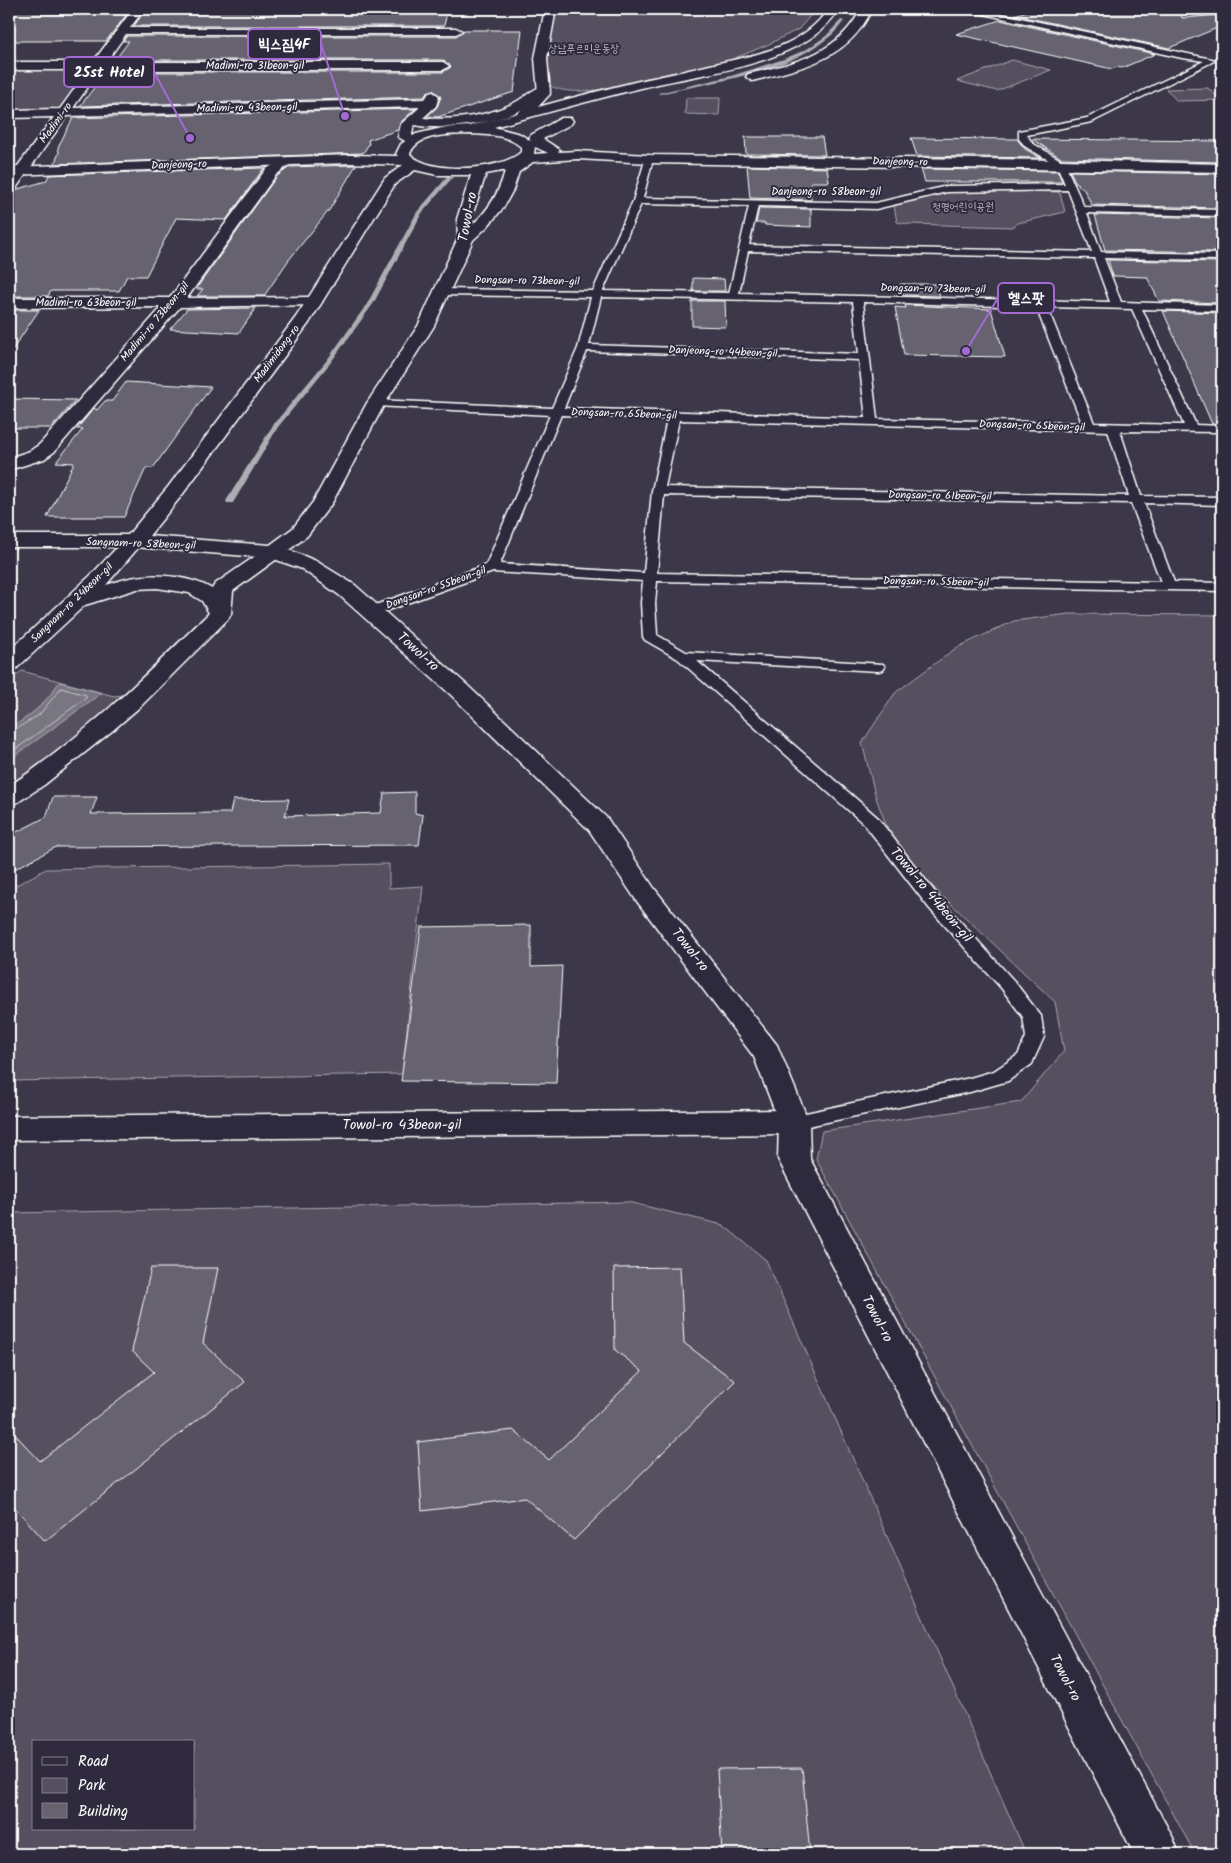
<svg xmlns="http://www.w3.org/2000/svg" width="1231" height="1863" font-family="Kalam,'Poor Story',sans-serif">
<style>
.green{fill:#555060;stroke:#aaa8b0;fill-rule:evenodd}
.water{fill:#797682;stroke:#afadb4}
.lines{fill:none;stroke-linecap:round;stroke-linejoin:round}
.shore{stroke:#c9c8cd;stroke-width:1}
.stream{fill:#afadb4;fill-rule:evenodd}
.building{fill:#666270;stroke:#fff}
.lane-casing{stroke:#fff;stroke-width:3}
.street-casing{stroke:#fff;stroke-width:3}
.secondary-casing{stroke:#fff;stroke-width:3}
.lane{fill:#2f2a3d;fill-rule:evenodd}
.street{fill:#2f2a3d;fill-rule:evenodd}
.secondary{fill:#2f2a3d;fill-rule:evenodd}
.labels{text-anchor:middle;dominant-baseline:central;stroke-width:4;stroke-linejoin:round;paint-order:stroke}
.far-park-label{font-size:11px;fill:#bbb9bf;stroke:#2f2a3d}
.far-street-label{font-size:11px;fill:#fff;stroke:#2f2a3d}
.street-label{font-size:14px;fill:#fff;stroke:#2f2a3d}
.leader{fill:none;stroke:#a36bd2;stroke-width:2}
.callout-dot{fill:#a36bd2;stroke:#2f2a3d;stroke-width:2}
.callout{fill:#2f2a3d;stroke:#a36bd2;stroke-width:2}
.callout-label{font-size:15px;text-anchor:middle;font-weight:bold;fill:#fff}
</style>
<rect width="100%" height="100%" fill="#3c3749"/>
<filter id="ink" filterUnits="userSpaceOnUse"><feTurbulence type="fractalNoise" baseFrequency=".02" numOctaves="2"/><feDisplacementMap in="SourceGraphic" scale="10" xChannelSelector="R" yChannelSelector="G"/><feConvolveMatrix kernelMatrix="1 2 1 2 8 2 1 2 1" color-interpolation-filters="sRGB"/></filter>
<g filter="url(#ink)">
<!-- green -->
<path class="green" d="M550,9H815V10L799,29L767,45L730,60L599,90C581,91 563,94 547,84L541,58Z
M1095,9H1222V14L1197,16L1173,25L1157,23Z
M1012,60L1051,70L997,91L957,81Z
M9,66H97L64,112L9,115Z
M1208,88L1220,100L1177,101L1166,89Z
M686,98H720L719,115L685,114Z
M975,189L1057,192L1060,193L1065,212L1018,223L1013,227L908,224L897,222L894,206L898,203L932,193Z
M1069,614L1222,615V1854H1195L816,1159L822,1131L1021,1102L1064,1051L1055,1002L897,853L876,798L862,743L895,693L956,648L1014,621Z
M22,671L114,696L122,695L75,741L41,767L9,785V681Z
M389,864V888L423,886L402,1074L9,1081V889L46,869Z
M628,1202L723,1225L766,1260L1026,1854H9V1213ZM34,1742H194V1829H34Z"/>
<!-- water -->
<path class="water" d="M59,682L102,693L9,760V729C31,715 45,705 59,682Z"/>
<g class="lines">
<!-- shore -->
<path class="shore" d="M9,733L39,715L61,688L86,695V698L9,754"/>
<!-- stream -->
<path class="stream" d="M841,20L844,21C839,27 834,34 828,38C784,73 714,82 660,94L658,93L731,76L784,59L807,49L826,36Z
M448,176L453,177L422,213L373,304L331,362L278,427L233,503H227L226,501L273,425L327,360L367,304L417,212Z"/>
</g>
<!-- building -->
<path class="building" d="M9,9H131L106,41H9Z
M146,9H438V12H447L444,26H134Z
M1033,9H1180L1182,18L1222,15V26L1169,48L1015,15Z
M1000,20L1155,54L1122,68L1118,67L1112,69L956,34Z
M464,30H522L514,92L438,117L427,116L437,107L441,97L433,90L427,92L424,97L80,106L106,72H443L451,67L443,60H115L129,41H123L127,36H456Z
M415,109L400,123L398,130L368,140L369,144L363,153L54,164L59,153L58,147L73,118Z
M745,137H822L825,155L746,154Z
M911,138L1017,139L1025,149L1041,158L917,156Z
M1032,139L1222,141V162L1061,158Z
M356,165L330,209L288,261L264,296H197L203,289H196L277,176L290,167Z
M747,166L827,168L829,182H811V200L750,198Z
M264,168L226,220L176,218L146,276H127L119,291H51L48,296H9V202L18,189L46,181L49,175Z
M921,169L1058,171L1062,182H925Z
M1070,171L1222,174V208L1092,205L1083,188L1079,187L1078,183H1076Z
M759,208L811,209V227L765,225V223H756Z
M1095,215L1222,218V252L1105,250Z
M1108,260L1222,262V303L1159,301L1147,277L1113,276Z
M693,278L724,279L725,291H693Z
M900,284H936L940,296L903,295Z
M692,301H725L726,327L692,326Z
M905,305L991,309L1005,357L904,355L895,307L906,308Z
M256,308L239,333L170,329L187,309Z
M9,310H39L9,355Z
M1163,311L1222,313V424H1212Z
M126,382L211,387L153,468H146L124,517H47L74,463L56,462L83,429H77L94,408L97,410L105,401H112Z
M9,399L76,400L51,428H9Z
M415,792V813L423,815L419,845L56,847L9,872V836L46,817L53,797H97L91,814L230,813L233,800L289,799L285,816L381,813L384,793Z
M531,925V967L562,966L556,1083L401,1081L421,927Z
M680,1267L684,1343L735,1381L574,1540L525,1498L422,1511L418,1442L513,1430L549,1460L642,1371L615,1350L614,1268Z
M151,1268H218L203,1343L245,1382L45,1541L9,1501V1428L40,1461L154,1372L132,1351Z
M802,1768L810,1854H722L717,1769Z"/>
<g class="lines">
<!-- lane casing -->
<g class="lane-casing">
<path id="lane" d="M967,9H979L1216,60L1092,122L1027,135L1032,143L1064,162L1084,207L1222,210V216L1087,213L1101,252L1222,254V260L1104,258L1121,302L1222,305V311L1142,309L1196,425L1222,426V432L1120,431L1141,496L1222,497V505L1144,503L1174,582L1222,583V591L657,581L655,603L657,635L686,652L883,664L885,667L883,670L878,671L697,661L877,817L941,900L1014,981L1041,1016L1044,1037L1034,1059L1032,1064L1008,1081L970,1092L794,1129L787,1127L784,1122L787,1117L970,1078L994,1071L1018,1055L1026,1037L1023,1017L1002,989L929,908L865,825L678,659L645,640L643,637L641,603L643,581L493,572L377,614H367L365,611L367,608L486,565L550,415L376,406L370,403L376,400L552,408L578,348L591,297L440,295L435,292L440,289L593,291L633,201L646,157L653,159L643,198L876,203L947,186L1065,184L1057,165L1026,147L1019,139V131L1087,118L1204,61L1182,58L970,11ZM1068,190L1092,252L749,245L758,206L876,209L947,192ZM641,204L749,206L729,293L603,291ZM748,251L1094,258L1110,302L739,293ZM601,297L853,302L859,354L589,345ZM863,302L1036,307L1082,423L877,419ZM1047,307L1132,309L1184,425L1094,423ZM587,351L859,360L866,418L564,408ZM561,415L667,419L652,491L644,573L500,564ZM679,420L1108,431L1129,496L665,487ZM664,495L1131,503L1161,582L657,573Z"/>
</g>
<!-- street casing -->
<g class="street-casing">
<path id="street" d="M133,9H144L130,28H456L462,31L456,34H126L106,62H443L449,66L443,70H100L73,108L425,99L429,93L433,92L439,96L436,106L423,118C454,121 487,116 514,103C525,98 537,84 548,86L550,89C528,119 450,133 415,125L413,128L412,135L419,141L412,145L398,137L401,124L420,107L67,116L14,191L9,192V178L54,117L9,118V110L60,109L88,70H9V62H93Z
M286,158L293,162L276,175L187,298L314,297L320,299L322,302L320,305L180,307L54,452L44,459L9,470V458L30,451L40,444L162,307L9,308V298H170L266,169Z
M134,535L141,537L144,541L106,585C116,582 126,578 136,577C160,573 192,577 212,589L215,584L267,548L274,546L281,548L284,552L281,556L233,591L231,614L228,619L142,705L112,731L44,785L18,802L9,805V786C83,738 146,675 209,613L202,601L189,593L157,588L137,589L85,605L17,668L9,670V651L90,576L127,537Z
M794,1110L805,1114L809,1122L805,1130L794,1134L9,1140V1116Z"/>
</g>
<!-- secondary casing -->
<g class="secondary-casing">
<path id="secondary" d="M545,9H556L547,58L550,94L538,107C571,98 605,89 639,81C662,76 686,71 710,65C751,56 803,48 828,9H839C828,26 815,37 797,46C755,68 704,74 658,84C603,97 548,112 494,127L520,134L531,141L529,138L531,135L561,118H571L573,121L571,124L543,139L560,150L558,152L578,151L649,155L1061,160L1222,164V172L649,163L578,159L533,162L519,172L513,190L503,208L487,227L473,240L434,326L385,403L332,503L307,536L289,550L316,561L355,585L467,685L607,818L654,888L777,1045L809,1122L810,1159L1173,1838L1179,1854H1134L778,1159L779,1122L754,1057L636,900L589,830L451,695L339,595L302,569L271,558L134,547H9V535H128L168,487L296,317L385,178L403,165L350,163L9,175V167L350,155L398,156L396,154L401,144L416,134L442,128L469,126L518,113L538,93L535,58ZM469,134C487,135 507,134 521,147V152C500,171 430,175 410,154C417,133 451,135 469,134ZM535,147L548,153L534,154ZM415,170L437,175H471L457,219L458,238L418,326L367,403L313,502L293,528L270,545L149,536L182,495L309,323L395,184ZM502,171H505C499,193 489,210 472,225L471,219L486,174Z
M861,9H872C849,60 802,68 752,81L746,77L748,74C794,63 838,55 861,9Z"/>
</g>
<!-- lane -->
<use href="#lane" class="lane"/>
<!-- street -->
<use href="#street" class="street"/>
<!-- secondary -->
<use href="#secondary" class="secondary"/>
</g>
</g>
<g class="labels">
<!-- far-park labels -->
<g class="far-park-label">
<text x="584" y="49">상남푸르미운동장</text>
<text x="963" y="207">청명어린이공원</text>
</g>
<!-- far-street labels -->
<g class="far-street-label">
<text x="255" y="66">Madimi-ro 31beon-gil</text>
<text transform="translate(247 108) rotate(-1)">Madimi-ro 43beon-gil</text>
<text transform="translate(56 123) rotate(-54)">Madimi-ro</text>
<text transform="translate(900 162) rotate(1)">Danjeong-ro</text>
<text transform="translate(179 165) rotate(-2)">Danjeong-ro</text>
<text x="826" y="192">Danjeong-ro 58beon-gil</text>
<text transform="translate(527 281) rotate(1)">Dongsan-ro 73beon-gil</text>
<text transform="translate(933 289) rotate(1)">Dongsan-ro 73beon-gil</text>
<text x="86" y="303">Madimi-ro 63beon-gil</text>
<text transform="translate(155 322) rotate(-50)">Madimi-ro 73beon-gil</text>
<text transform="translate(723 352) rotate(2)">Danjeong-ro 44beon-gil</text>
<text transform="translate(277 354) rotate(-53)">Madimidong-ro</text>
<text transform="translate(624 414) rotate(2)">Dongsan-ro 65beon-gil</text>
<text transform="translate(1032 426) rotate(2)">Dongsan-ro 65beon-gil</text>
<text transform="translate(940 496) rotate(1)">Dongsan-ro 61beon-gil</text>
<text transform="translate(141 544) rotate(2)">Sangnam-ro 58beon-gil</text>
<text transform="translate(936 582) rotate(1)">Dongsan-ro 55beon-gil</text>
<text transform="translate(436 588) rotate(-20)">Dongsan-ro 55beon-gil</text>
<text transform="translate(72 603) rotate(-44)">Sangnam-ro 24beon-gil</text>
</g>
<!-- street labels -->
<g class="street-label">
<text transform="translate(468 217) rotate(-79)">Towol-ro</text>
<text transform="translate(418 652) rotate(42)">Towol-ro</text>
<text transform="translate(931 895) rotate(50)">Towol-ro 44beon-gil</text>
<text transform="translate(690 950) rotate(52)">Towol-ro</text>
<text x="402" y="1125">Towol-ro 43beon-gil</text>
<text transform="translate(877 1319) rotate(62)">Towol-ro</text>
<text transform="translate(1065 1678) rotate(62)">Towol-ro</text>
</g>
</g>
<!-- callouts -->
<path class="leader" d="M345 116L321 44M190 138L154 72M966 351L998 298"/>
<g class="callout-dot">
<circle cx="345" cy="116" r="5"/>
<circle cx="190" cy="138" r="5"/>
<circle cx="966" cy="351" r="5"/>
</g>
<g class="callout">
<rect x="248" y="29" width="73" height="30" rx="5"/>
<rect x="64" y="57" width="90" height="30" rx="5"/>
<rect x="998" y="283" width="56" height="30" rx="5"/>
</g>
<g class="callout-label">
<text x="284" y="49">빅스짐4F</text>
<text x="109" y="77">25st Hotel</text>
<text x="1026" y="303">헬스팟</text>
</g>
<!-- margin -->
<rect width="1231" height="1863" fill="none" stroke="#2f2a3d" stroke-width="30"/>
<rect x="15" y="15" width="1201" height="1833" fill="none" stroke="#fff" stroke-width="2" filter="url(#ink)"/>
<!-- legend -->
<rect x="32" y="1740" width="162" height="90" fill="#2f2a3d" stroke="#827f8b"/>
<rect x="42" y="1757" width="25" height="8" fill="#2f2a3d" stroke="#827f8b"/>
<text x="78" y="1766" font-size="15" fill="#ffffff">Road</text>
<rect x="42" y="1778" width="25" height="15" fill="#555060" stroke="#827f8b"/>
<text x="78" y="1790" font-size="15" fill="#ffffff">Park</text>
<rect x="42" y="1803" width="25" height="15" fill="#666270" stroke="#827f8b"/>
<text x="78" y="1816" font-size="15" fill="#ffffff">Building</text>
</svg>
